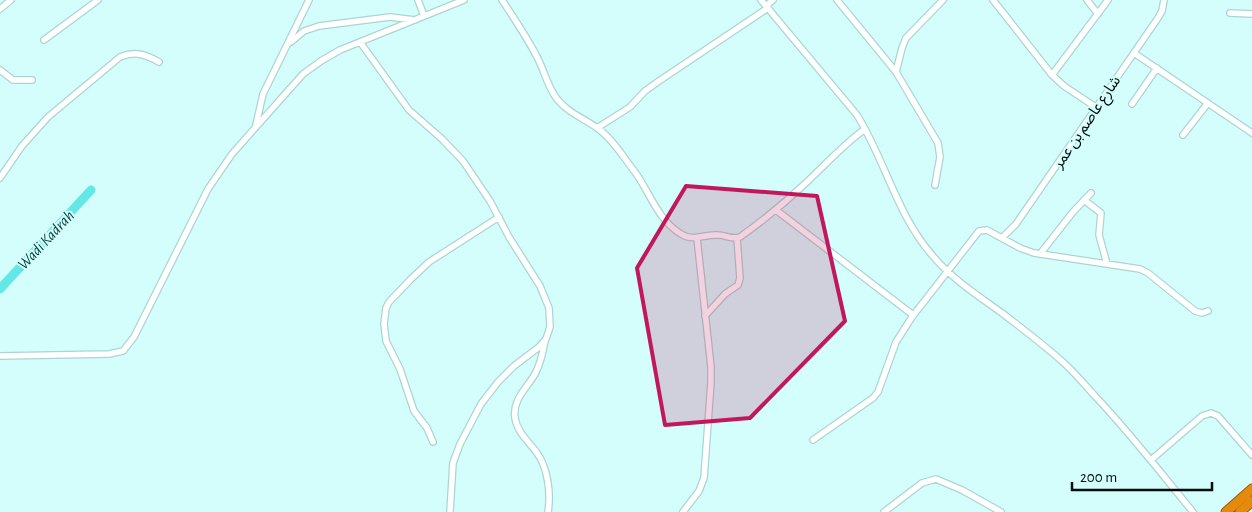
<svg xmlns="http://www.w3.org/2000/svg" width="1252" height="512" font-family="'Alegreya Sans','Noto Sans Arabic',sans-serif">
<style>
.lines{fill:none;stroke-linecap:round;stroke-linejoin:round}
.river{stroke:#64e8e5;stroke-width:9}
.minor-casing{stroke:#abd5d3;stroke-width:8}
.highway-casing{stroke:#965f0d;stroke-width:11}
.minor{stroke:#fff;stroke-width:5.5}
.highway{stroke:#e68a0d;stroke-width:9}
.marked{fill:#c2185b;fill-opacity:0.2;stroke:#c2185b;stroke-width:4;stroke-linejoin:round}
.labels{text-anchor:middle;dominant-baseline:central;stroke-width:4;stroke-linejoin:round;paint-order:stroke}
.street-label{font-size:15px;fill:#020e0e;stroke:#d3fefc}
.water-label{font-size:16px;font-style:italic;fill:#003f3e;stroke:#d3fefc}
</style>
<rect width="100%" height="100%" fill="#d3fefc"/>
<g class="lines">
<!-- river -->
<path class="river" d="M0,289L91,190"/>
<!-- minor casing -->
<g class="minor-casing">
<path id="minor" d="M418,0L424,16
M502,0C514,18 526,36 536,55C544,69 547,86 557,99C569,114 586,119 600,130C613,140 622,155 632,168C649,189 656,219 681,234C693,242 705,234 718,235C726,235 732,240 740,237C764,220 787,201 808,181C827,163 844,144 865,129
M761,0L857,115C885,160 897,215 932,255C952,279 977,295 1002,313C1023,329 1044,345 1064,363C1075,373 1085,385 1095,396C1130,433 1161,473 1193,512
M837,0L896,72L938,143L940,157L935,185
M993,0L1052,75L1064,86L1097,108
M1087,0L1098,14
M766,6L773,0
M0,9L11,0
M1230,13L1252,14
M44,40L98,0
M291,42L304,31L319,26L390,17L415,20
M360,42L409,110L442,139L463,161L490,201L509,237L540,286L549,308L550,327L546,339L539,347L514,366L498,382L481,404L460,444L453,463L450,512
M1134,53L1252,133
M0,70L13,80H32
M896,72L902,48L906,38L943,0
M1052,75L1108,0
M1132,104L1157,68
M256,125L263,94L309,0
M597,128L630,107L645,91L659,81L768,8
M1183,135L1208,103
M0,178L22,146L48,117L120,57C135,51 145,54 159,62
M1084,200L1101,213L1099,235L1107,264
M776,210L913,315
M1002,238L1016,224L1158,18L1162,11L1164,0
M1040,254L1073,212L1091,193
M705,316L725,294L738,285L740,278L737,238
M545,341C543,352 541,363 535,374C527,388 512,400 515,418C517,432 529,442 537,453C548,468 551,494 548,512
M0,356L109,354L123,351L134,337L208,189L232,154L303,74L321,61L340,50L464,0
M813,440L873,398L878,392L896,342L912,317L979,231L987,230L1020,248L1034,253L1140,269L1148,273L1195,311L1202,313L1208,311
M433,442L427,428L414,411L400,369L386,341L384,324L386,308L389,302L411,279L429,262L499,217
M1151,460L1202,416L1211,413L1218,416L1252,455
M683,512L699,491L704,478L711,382V367L697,238
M884,512L922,483L936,479L962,490L1001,512"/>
</g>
<!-- highway casing -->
<g class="highway-casing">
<path id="highway" d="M1226,512L1252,489
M1240,512L1252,501"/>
</g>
<!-- minor -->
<use href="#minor" class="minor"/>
<!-- highway -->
<use href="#highway" class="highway"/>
</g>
<!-- marked area -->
<path class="marked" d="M686,186L817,196L845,321L750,418L665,425L637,268Z"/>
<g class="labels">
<!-- street labels -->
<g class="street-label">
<text transform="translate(1087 122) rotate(-56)">شارع عاصم بن عمر</text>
</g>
<!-- water labels -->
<g class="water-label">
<text transform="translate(46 240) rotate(-47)">Wadi Kadrah</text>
</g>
</g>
<!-- scale -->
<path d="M1072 482v8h140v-8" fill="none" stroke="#020e0e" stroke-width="2.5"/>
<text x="1080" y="482" font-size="15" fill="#020e0e" stroke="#d3fefc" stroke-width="4" paint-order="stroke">200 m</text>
</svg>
